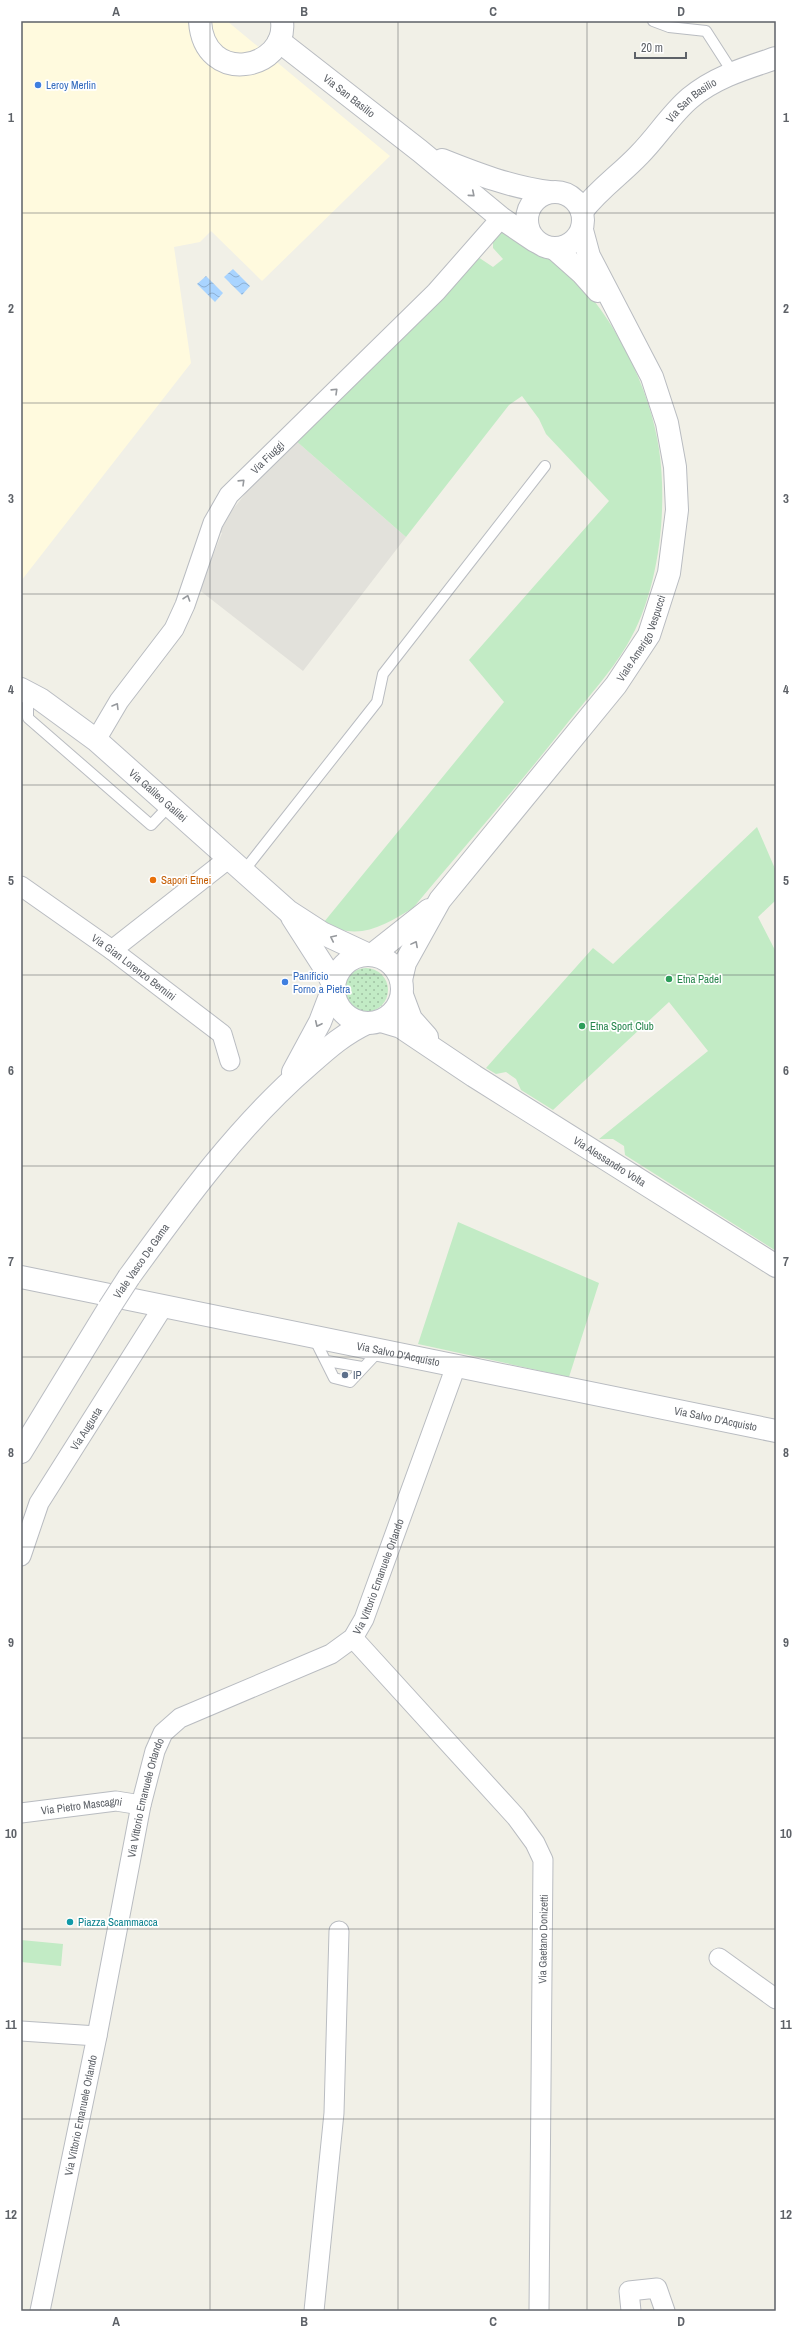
<svg xmlns="http://www.w3.org/2000/svg" width="797" height="2332" font-family="'Archivo Narrow',sans-serif">
<style>
.commercial{fill:#fffade}
.industrial{fill:#e2e1db}
.grass{fill:#c2ebc5}
.garden{fill:url(#garden-dots)}
.water{fill:url(#water-waves)}
.lines{fill:none;stroke-linecap:round;stroke-linejoin:round}
.service-casing{stroke:#b9bcc1;stroke-width:12}
.minor-casing{stroke:#b9bcc1;stroke-width:21}
.tertiary-casing{stroke:#b9bcc1;stroke-width:24}
.secondary-casing{stroke:#babdc3;stroke-width:24}
.service{stroke:#fff;stroke-width:10}
.minor{stroke:#fff;stroke-width:19}
.tertiary{stroke:#fff;stroke-width:22}
.secondary{stroke:#fff;stroke-width:22}
.secondary-bridge-casing{stroke:#babdc3;stroke-width:24;stroke-linecap:butt}
.secondary-bridge{stroke:#fff;stroke-width:22}
.oneway{stroke:#96999d}
.grid{fill:none;stroke:#5e6268;stroke-width:1;stroke-opacity:0.55}
.shop-dot{fill:#3f7fe0;stroke:#fff;stroke-width:1.5}
.food-dot{fill:#e8710a;stroke:#fff;stroke-width:1.5}
.leisure-dot{fill:#2e9e5b;stroke:#fff;stroke-width:1.5}
.service-dot{fill:#5c6f8a;stroke:#fff;stroke-width:1.5}
.culture-dot{fill:#0f9aa8;stroke:#fff;stroke-width:1.5}
.labels{text-anchor:middle;dominant-baseline:central;stroke-width:3.5;stroke-linejoin:round;paint-order:stroke}
.shop-label{font-size:11px;fill:#366cbe;stroke:#fff;text-anchor:start}
.street-label{font-size:11px;fill:#5e6268;stroke:#fff}
.food-label{font-size:11px;fill:#c56008;stroke:#fff;text-anchor:start}
.leisure-label{font-size:11px;fill:#27864d;stroke:#fff;text-anchor:start}
.service-label{font-size:11px;fill:#4e5e75;stroke:#fff;text-anchor:start}
.culture-label{font-size:11px;fill:#0d838f;stroke:#fff;text-anchor:start}
.neatline{fill:none;stroke:#5e6268;stroke-width:1.5}
.grid-label{font-size:13px;text-anchor:middle;font-weight:bold;fill:#5e6268}
</style>
<defs>
<pattern id="garden-dots" width="8" height="8" patternUnits="userSpaceOnUse"><rect width="8" height="8" fill="#c2ebc5"/><path d="M2 2h.1M6 6h.1" fill="none" stroke="#a1c2a4" stroke-width="1.8" stroke-linecap="round"/></pattern>
<pattern id="water-waves" width="16" height="10" patternUnits="userSpaceOnUse"><rect width="16" height="10" fill="#a9d4ff"/><path d="M0 5q4-4 8 0t8 0" fill="none" stroke="#8dafd2"/></pattern>
</defs>
<rect width="100%" height="100%" fill="#f1f0e7"/>
<!-- commercial -->
<path class="commercial" d="M21,21H227L390,156L262,281L211,231L200,242L174,247L191,363L21,581Z"/>
<!-- industrial -->
<path class="industrial" d="M295,440L406,537L303,671L198,589L209,555H213L222,533L220,532L230,513L245,494V486Z"/>
<!-- grass -->
<path class="grass" d="M501,231C524,245 550,257 570,275C614,314 651,391 659,449C668,510 659,592 627,645C611,672 589,696 569,721C519,785 465,846 413,908C385,925 357,943 324,922L504,702L469,660L609,501L546,434L539,419L522,396L509,405L406,537L295,440L478,257L493,267L503,259L493,248V238Z
M757,827L776,871V900L758,917L776,952V1251L625,1155L624,1146L613,1139H599L708,1051L669,1002L553,1110L521,1090L516,1079L506,1072L496,1074L486,1068L593,948L613,964Z
M458,1222L599,1283L569,1377L418,1344Z
M21,1940L63,1944L61,1966L21,1962Z"/>
<!-- garden -->
<path class="garden" d="M344 990a22 22 0 1 1 44 0a22 22 0 1 1-44 0Z"/>
<!-- water -->
<path class="water" d="M233,269L250,286L242,295L224,277Z
M206,276L223,293L215,302L197,284Z"/>
<g class="lines">
<!-- service casing -->
<g class="service-casing">
<path id="service" d="M653,21L669,27L706,31L733,73
M28,692V718L151,825L169,806
M243,872L377,702L383,674L545,466
M314,1338L334,1378L350,1382L379,1351
M327,1361L362,1367"/>
</g>
<!-- minor casing -->
<g class="minor-casing">
<g id="minor">
<path id="s1" d="M96,740L119,701L174,629L185,605L213,523L229,495L436,292L501,218"/>
<path id="s2" d="M21,886L112,950L222,1034L230,1061"/>
<path d="M112,950L228,859"/>
<path id="s3" d="M21,1556L39,1503L163,1307"/>
<path d="M353,1638L516,1817L535,1843L543,1860L539,2311"/>
<path id="s4" d="M21,1813L116,1801L141,1805"/>
<path d="M719,1958L776,1999"/>
<path d="M21,2031L97,2036"/>
<path id="s5" d="M40,2311L97,2036L141,1805L155,1751L163,1733L180,1718L331,1654L353,1638L364,1619L456,1366"/>
<path d="M314,2311L334,2113L339,1931"/>
<path d="M631,2311L629,2291L657,2288L665,2311"/>
</g>
</g>
<!-- tertiary casing -->
<g class="tertiary-casing">
<g id="tertiary">
<path d="M200,21C204,87 288,70 282,21"/>
<path id="s6" d="M279,41L420,151L501,218L535,241"/>
<path d="M442,160C477,174 511,187 549,192"/>
<circle cx="555" cy="220" r="28"/>
<path id="s7" d="M582,211C600,188 620,175 639,155C657,137 671,114 690,98C715,77 746,68 776,58"/>
<path d="M555,249L582,273L598,291"/>
<path d="M372,955L429,910"/>
<path id="s8" d="M401,980L405,963L440,900L616,685L649,635L669,573L677,510L675,467L667,423L652,377L589,256L582,230"/>
<path d="M402,995L411,1019L427,1037"/>
<path id="s9" d="M381,1021L401,1027L474,1076L776,1266"/>
<path id="s10" d="M21,1277L776,1431"/>
</g>
</g>
<!-- secondary casing -->
<g class="secondary-casing">
<g id="secondary">
<path id="s11" d="M21,689L40,699L96,740L288,911L322,933L369,955"/>
<path d="M292,917L326,970L334,986"/>
<circle cx="368" cy="989" r="34"/>
<path d="M293,1072L320,1022L333,988"/>
<path d="M129,1277C184,1201 239,1125 310,1064C328,1048 345,1033 367,1023"/>
<path d="M21,1452L109,1308"/>
</g>
</g>
<!-- service -->
<use href="#service" class="service"/>
<!-- minor -->
<use href="#minor" class="minor"/>
<!-- tertiary -->
<use href="#tertiary" class="tertiary"/>
<!-- secondary -->
<use href="#secondary" class="secondary"/>
<!-- secondary-bridge casing -->
<g class="secondary-bridge-casing">
<path id="secondary-bridge" d="M109,1308L129,1277"/>
</g>
<!-- secondary-bridge -->
<use href="#secondary-bridge" class="secondary-bridge"/>
</g>
<!-- one-way arrows -->
<defs><path id="oneway-chevron" d="M-2-3.5L2.5 0L-2 3.5" fill="none" stroke-width="1.6" stroke-linecap="round" stroke-linejoin="round"/></defs>
<g class="oneway">
<use href="#oneway-chevron" transform="translate(472 194) rotate(40)"/>
<use href="#oneway-chevron" transform="translate(335 391) rotate(-44)"/>
<use href="#oneway-chevron" transform="translate(242 482) rotate(-44)"/>
<use href="#oneway-chevron" transform="translate(187 598) rotate(-71)"/>
<use href="#oneway-chevron" transform="translate(116 706) rotate(-59)"/>
<use href="#oneway-chevron" transform="translate(333 938) rotate(-155)"/>
<use href="#oneway-chevron" transform="translate(415 944) rotate(-62)"/>
<use href="#oneway-chevron" transform="translate(318 1024) rotate(115)"/>
</g>
<!-- grid -->
<path class="grid" d="M210,21V2311M398,21V2311M587,21V2311M21,213H776M21,403H776M21,594H776M21,785H776M21,975H776M21,1166H776M21,1357H776M21,1547H776M21,1738H776M21,1929H776M21,2119H776"/>
<!-- markers -->
<g class="shop-dot">
<circle cx="38" cy="85" r="4"/>
<circle cx="285" cy="982" r="4"/>
</g>
<circle class="food-dot" cx="153" cy="880" r="4"/>
<g class="leisure-dot">
<circle cx="669" cy="979" r="4"/>
<circle cx="582" cy="1026" r="4"/>
</g>
<circle class="service-dot" cx="345" cy="1375" r="4"/>
<circle class="culture-dot" cx="70" cy="1922" r="4"/>
<g class="labels">
<!-- shop labels -->
<g class="shop-label">
<text x="46" y="85">Leroy Merlin</text>
<text x="293" y="976">Panificio<tspan x="293" dy="13">Forno a Pietra</tspan></text>
</g>
<!-- street labels -->
<g class="street-label">
<text stroke="none"><textPath href="#s6" startOffset="89">Via San Basilio</textPath></text>
<text stroke="none"><textPath href="#s7" startOffset="156">Via San Basilio</textPath></text>
<text stroke="none"><textPath href="#s1" startOffset="335">Via Fiuggi</textPath></text>
<text stroke="none"><textPath href="#s8" startOffset="421">Viale Amerigo Vespucci</textPath></text>
<text stroke="none"><textPath href="#s11" startOffset="174">Via Galileo Galilei</textPath></text>
<text stroke="none"><textPath href="#s2" startOffset="139">Via Gian Lorenzo Bernini</textPath></text>
<text stroke="none"><textPath href="#s9" startOffset="269">Via Alessandro Volta</textPath></text>
<text transform="translate(141 1261) rotate(-55)">Viale Vasco De Gama</text>
<text stroke="none"><textPath href="#s10" startOffset="385">Via Salvo D'Acquisto</textPath></text>
<text stroke="none"><textPath href="#s10" startOffset="709">Via Salvo D'Acquisto</textPath></text>
<text stroke="none"><textPath href="#s3" startOffset="144">Via Augusta</textPath></text>
<text stroke="none"><textPath href="#s5" startOffset="872">Via Vittorio Emanuele Orlando</textPath></text>
<text stroke="none"><textPath href="#s5" startOffset="524">Via Vittorio Emanuele Orlando</textPath></text>
<text stroke="none"><textPath href="#s4" startOffset="61">Via Pietro Mascagni</textPath></text>
<text transform="translate(543 1939) rotate(-89)">Via Gaetano Donizetti</text>
<text stroke="none"><textPath href="#s5" startOffset="200">Via Vittorio Emanuele Orlando</textPath></text>
</g>
<!-- food labels -->
<g class="food-label">
<text x="161" y="880">Sapori Etnei</text>
</g>
<!-- leisure labels -->
<g class="leisure-label">
<text x="677" y="979">Etna Padel</text>
<text x="590" y="1026">Etna Sport Club</text>
</g>
<!-- service labels -->
<g class="service-label">
<text x="353" y="1375">IP</text>
</g>
<!-- culture labels -->
<g class="culture-label">
<text x="78" y="1922">Piazza Scammacca</text>
</g>
</g>
<!-- border -->
<rect width="797" height="2332" fill="none" stroke="#ffffff" stroke-width="44"/>
<!-- scale -->
<path d="M635 52v6h51v-6" fill="none" stroke="#5e6268" stroke-width="2"/>
<text x="641" y="52" font-size="12" fill="#5e6268" stroke="#ffffff" stroke-width="3" paint-order="stroke">20 m</text>
<rect x="22" y="22" width="753" height="2288" class="neatline"/>
<g class="grid-label">
<text x="116" y="16">A</text>
<text x="304" y="16">B</text>
<text x="493" y="16">C</text>
<text x="681" y="16">D</text>
<text x="11" y="122">1</text>
<text x="786" y="122">1</text>
<text x="11" y="313">2</text>
<text x="786" y="313">2</text>
<text x="11" y="503">3</text>
<text x="786" y="503">3</text>
<text x="11" y="694">4</text>
<text x="786" y="694">4</text>
<text x="11" y="885">5</text>
<text x="786" y="885">5</text>
<text x="11" y="1075">6</text>
<text x="786" y="1075">6</text>
<text x="11" y="1266">7</text>
<text x="786" y="1266">7</text>
<text x="11" y="1457">8</text>
<text x="786" y="1457">8</text>
<text x="11" y="1647">9</text>
<text x="786" y="1647">9</text>
<text x="11" y="1838">10</text>
<text x="786" y="1838">10</text>
<text x="11" y="2029">11</text>
<text x="786" y="2029">11</text>
<text x="11" y="2219">12</text>
<text x="786" y="2219">12</text>
<text x="116" y="2326">A</text>
<text x="304" y="2326">B</text>
<text x="493" y="2326">C</text>
<text x="681" y="2326">D</text>
</g>
</svg>
